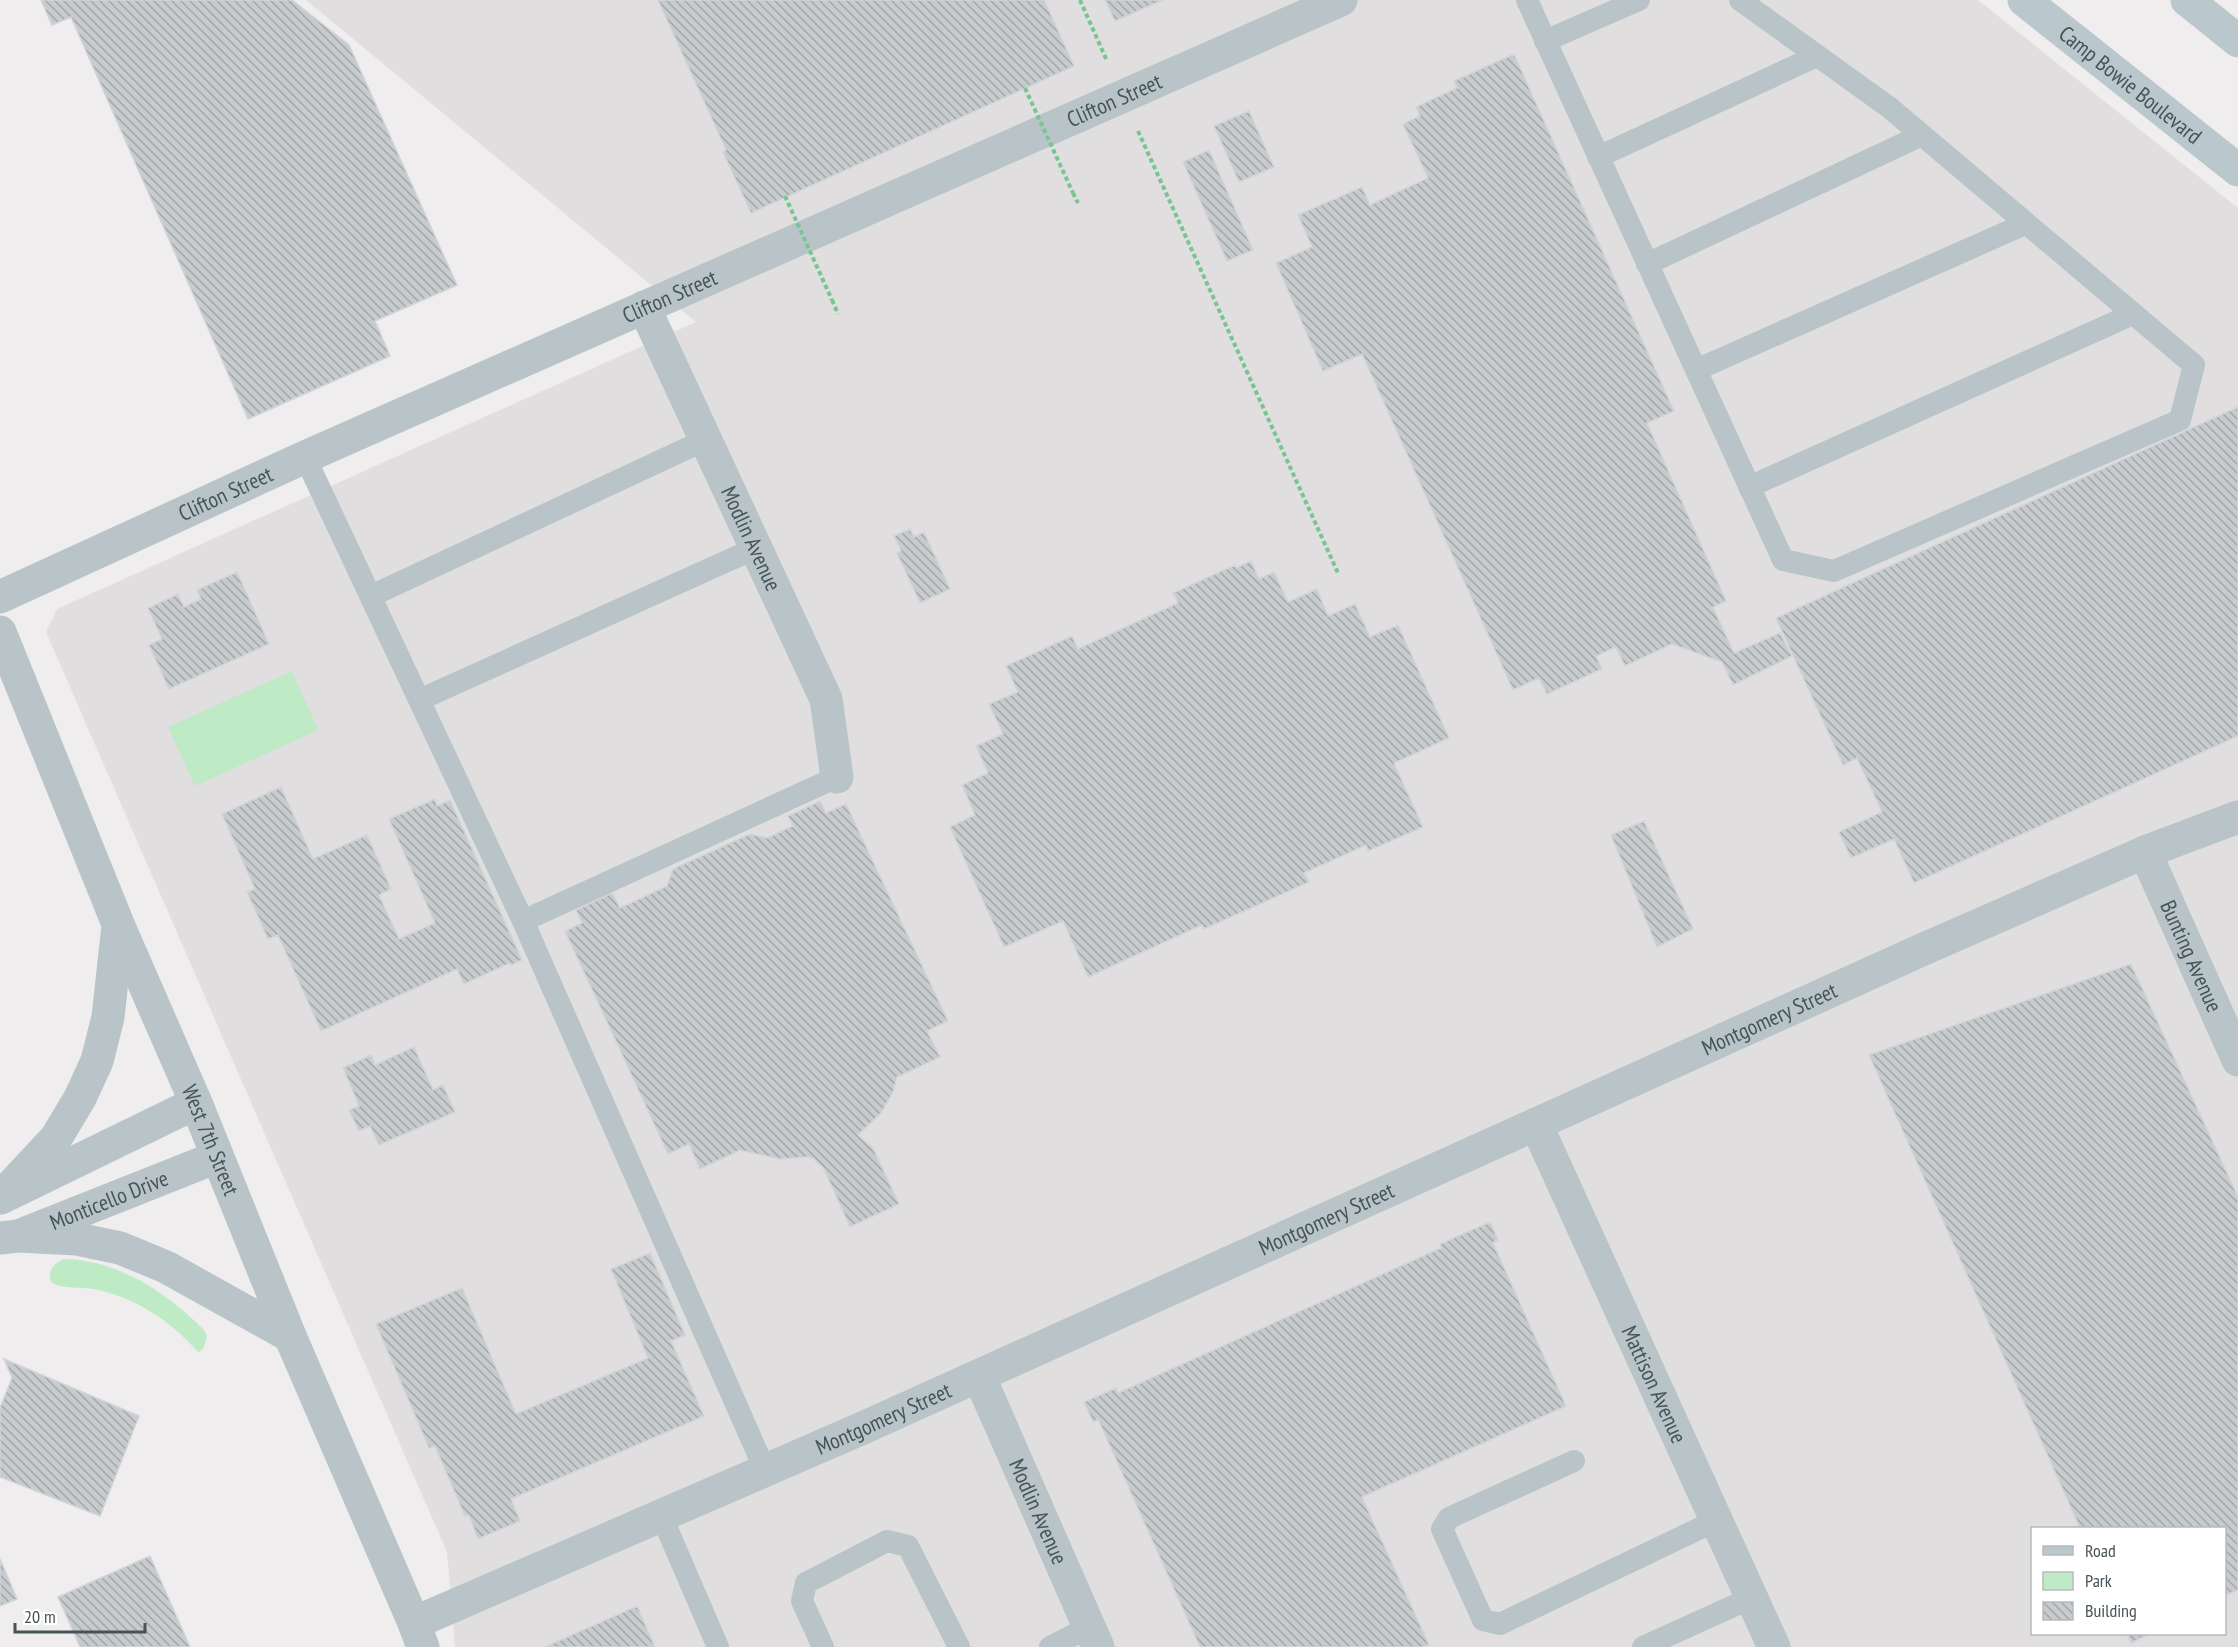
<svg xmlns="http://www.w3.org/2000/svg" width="2238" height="1647" font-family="'PT Sans Narrow',sans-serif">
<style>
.education{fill:#e0dede;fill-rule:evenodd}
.green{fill:#beeac6}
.building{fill:url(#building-back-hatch);stroke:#d1d4d8;stroke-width:1.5}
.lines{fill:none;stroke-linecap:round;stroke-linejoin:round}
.path{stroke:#78c591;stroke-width:4;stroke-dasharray:4.5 3;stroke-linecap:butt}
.service{stroke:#b9c4c8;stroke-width:22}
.minor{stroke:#b9c4c8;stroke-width:33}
.tertiary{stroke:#b9c4c8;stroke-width:33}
.secondary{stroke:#bac7cd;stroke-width:33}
.path-bridge{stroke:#78c591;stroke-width:4;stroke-dasharray:4.5 3;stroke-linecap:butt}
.labels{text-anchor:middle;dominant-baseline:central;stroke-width:4.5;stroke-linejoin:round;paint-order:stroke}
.street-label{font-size:22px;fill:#465358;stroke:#fff}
</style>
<defs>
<pattern id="building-back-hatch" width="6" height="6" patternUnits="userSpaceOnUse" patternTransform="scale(1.5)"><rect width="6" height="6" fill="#c7cbce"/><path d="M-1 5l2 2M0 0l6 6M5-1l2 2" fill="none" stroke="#a3a7aa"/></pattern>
</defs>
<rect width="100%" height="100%" fill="#efeded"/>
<!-- education -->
<path class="education" d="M306,0H1978L2238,208V1647H455L447,1552L46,632L57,609L696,322ZM2032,1528H2224V1634H2032Z"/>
<!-- green -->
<path class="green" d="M292,671L318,730L195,786L168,727Z
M63,1259C119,1260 166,1292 204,1330L207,1336L203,1349L199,1352L197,1351C170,1320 134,1297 94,1289C81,1287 64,1289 52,1283C46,1272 54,1264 63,1259Z"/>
<!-- building -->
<path class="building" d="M41,0H292L349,45L457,285L375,321L390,356L248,419L71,17L52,25Z
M658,0H1044L1074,66L751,213L723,152L726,150Z
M1105,0H1163L1115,21Z
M1514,54L1674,411L1647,423L1726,601L1713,607L1734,653L1780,633L1792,656L1733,685L1722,662L1672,644L1625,666L1616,647L1596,656L1602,669L1547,694L1539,678L1513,690L1362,354L1323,371L1276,263L1312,247L1298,215L1362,187L1370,205L1428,178L1403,124L1420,116L1416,107L1457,88L1454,81Z
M1249,111L1274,167L1239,182L1214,126Z
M1209,150L1253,250L1227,261L1183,162Z
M2238,407V736L1914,883L1894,839L1851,858L1839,832L1882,812L1857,758L1843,765L1776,618Z
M910,529L914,537L924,532L950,589L920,603L897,553L901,551L894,536Z
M1251,561L1259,579L1274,572L1288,602L1317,589L1328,616L1355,604L1370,637L1398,625L1449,738L1394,763L1423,827L1368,851L1366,845L1304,873L1309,882L1204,929L1202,925L1088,977L1063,921L1004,947L950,827L975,815L962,785L988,773L976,746L1003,734L989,704L1018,692L1006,666L1072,636L1078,649L1178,603L1173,593L1235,565L1236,568Z
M237,572L269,644L169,689L149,645L162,639L148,608L178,594L184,607L201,599L197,590Z
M281,787L313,859L367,835L391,889L379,895L399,939L435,923L389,819L435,799L437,806L450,800L522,960L511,965L510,963L464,984L457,969L321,1031L278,935L268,939L247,892L255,889L222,814Z
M820,801L826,813L846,804L948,1021L927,1031L940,1057L897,1077L893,1092L881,1113L858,1135L873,1148L899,1204L850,1227L824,1169L814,1159L808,1157L780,1159L740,1150L700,1169L689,1144L668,1154L565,931L582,923L576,910L612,893L620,908L667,886L673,869L750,834L767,838L793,826L788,816Z
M1644,821L1693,929L1657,947L1611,835Z
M2131,964L2238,1197V1590L2224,1596V1528H2080L1869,1055Z
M414,1047L433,1090L443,1085L455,1112L379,1145L370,1126L359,1131L349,1110L359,1106L343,1068L371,1055L375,1065Z
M1490,1222L1498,1240L1493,1243L1566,1406L1362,1497L1429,1645L1424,1647H1200L1098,1419L1093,1422L1084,1402L1116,1388L1118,1393L1441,1248L1440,1244Z
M650,1253L685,1335L671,1341L704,1416L511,1499L520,1521L478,1539L469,1515L465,1516L435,1446L429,1448L376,1324L462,1288L516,1414L648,1358L611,1269Z
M4,1359L139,1416L100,1516L0,1477V1408L12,1378Z
M150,1556L190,1647H80L58,1597Z
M0,1559L17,1599L0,1606Z
M637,1606L655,1647H545Z
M2127,1634H2149L2131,1643Z"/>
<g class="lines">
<!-- path -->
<path class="path" d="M1080,0L1107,61
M1138,131L1338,573
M1073,193L1078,203
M832,300L838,314"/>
<!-- service -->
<path class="service" d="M1527,0L1783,560L1834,571L2180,420L2194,365L1890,108L1740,0
M1545,41L1639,0
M1598,157L1817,56
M1647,264L1922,135
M1696,370L2025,224
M305,457L523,921L837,777
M1749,487L2133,314
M371,596L705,440
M419,700L756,548
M523,921L765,1470
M1574,1461L1449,1518L1442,1529L1483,1620L1500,1624L1715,1521
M661,1515L718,1647
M823,1647L802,1601L806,1583L887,1541L908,1546L959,1647
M1050,1647L1089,1627
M1643,1647L1751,1598"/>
<!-- minor -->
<g class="minor">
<path id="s1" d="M644,307L826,699L837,777"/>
<path id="s2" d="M0,597L305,457L1341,0"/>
<path id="s3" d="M2145,852L2238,1060"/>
<path id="s4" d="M1536,1124L1774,1647"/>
<path d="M1,1198L196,1103"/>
<path id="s5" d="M0,1238L18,1236L217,1157"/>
<path id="s6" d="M979,1376L1098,1647"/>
<path d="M414,1623L423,1647"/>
</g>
<!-- tertiary -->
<g class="tertiary">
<path id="s7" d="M0,632L118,924L196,1103L290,1336L414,1623L865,1427L1926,948L2145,852L2238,817"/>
<path d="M0,1198L56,1138L80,1098L97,1061L108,1017L118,926"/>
<path d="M18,1236L77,1239L120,1248L166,1267L290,1336"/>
</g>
<!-- secondary -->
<g class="secondary">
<path id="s8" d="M2024,0L2238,170"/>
<path d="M2187,0L2238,41"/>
</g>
<!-- path-bridge -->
<path class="path-bridge" d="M1025,88L1073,193
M785,196L832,300"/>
</g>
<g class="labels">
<!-- street labels -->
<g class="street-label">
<text stroke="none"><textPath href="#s8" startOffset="136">Camp Bowie Boulevard</textPath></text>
<text stroke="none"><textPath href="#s2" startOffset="1220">Clifton Street</textPath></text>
<text stroke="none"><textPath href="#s2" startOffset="734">Clifton Street</textPath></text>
<text stroke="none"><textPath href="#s2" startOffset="248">Clifton Street</textPath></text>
<text stroke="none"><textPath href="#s1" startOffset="255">Modlin Avenue</textPath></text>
<text stroke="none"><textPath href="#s3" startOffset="114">Bunting Avenue</textPath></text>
<text stroke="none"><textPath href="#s7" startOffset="2558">Montgomery Street</textPath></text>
<text stroke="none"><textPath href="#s7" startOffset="550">West 7th Street</textPath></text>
<text stroke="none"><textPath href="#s5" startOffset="116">Monticello Drive</textPath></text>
<text stroke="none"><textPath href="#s7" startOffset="2072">Montgomery Street</textPath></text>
<text stroke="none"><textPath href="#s4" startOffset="286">Mattison Avenue</textPath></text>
<text stroke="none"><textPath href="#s7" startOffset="1586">Montgomery Street</textPath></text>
<text stroke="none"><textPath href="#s6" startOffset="148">Modlin Avenue</textPath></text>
</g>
</g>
<!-- legend -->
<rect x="2031" y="1527" width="195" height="108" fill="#ffffff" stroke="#b5babc" stroke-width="1.5"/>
<rect x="2043" y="1546" width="30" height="9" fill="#bac7cd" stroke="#b5babc" stroke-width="1.5"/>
<text x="2085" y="1557" font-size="18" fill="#465358">Road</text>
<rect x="2043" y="1572" width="30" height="18" fill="#beeac6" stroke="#b5babc" stroke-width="1.5"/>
<text x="2085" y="1587" font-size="18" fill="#465358">Park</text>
<rect x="2043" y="1602" width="30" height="18" fill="url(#building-back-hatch)" stroke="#b5babc" stroke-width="1.5"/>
<text x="2085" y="1617" font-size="18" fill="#465358">Building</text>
<!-- scale -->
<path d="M15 1623v9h130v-9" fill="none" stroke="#465358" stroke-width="3"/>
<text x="24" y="1623" font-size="18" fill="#465358" stroke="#ffffff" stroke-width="4.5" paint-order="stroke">20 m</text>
</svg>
